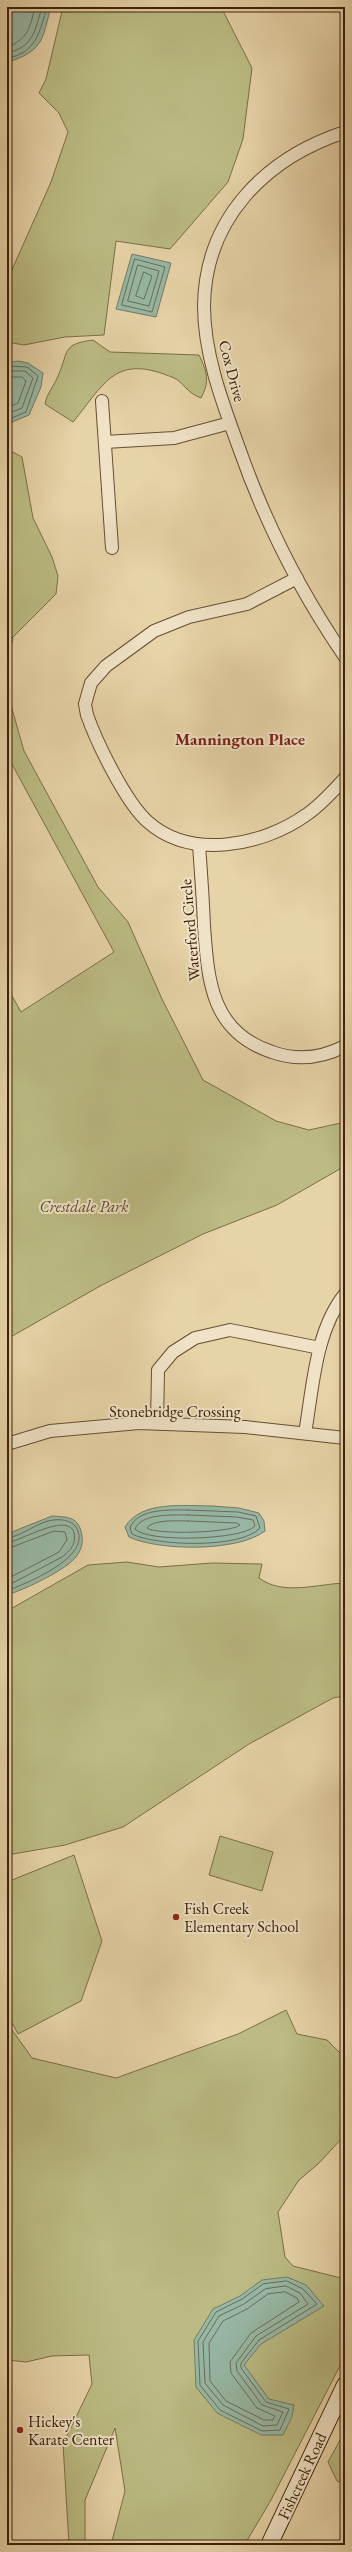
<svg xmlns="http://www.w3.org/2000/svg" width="352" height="2552" font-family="'EB Garamond',serif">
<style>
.green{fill:#bbbb83;stroke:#7c6e47}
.water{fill:#97b8a5;stroke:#737b67}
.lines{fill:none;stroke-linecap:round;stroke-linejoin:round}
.shore{stroke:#6a6c58;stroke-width:1}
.street-casing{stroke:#674d32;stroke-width:14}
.secondary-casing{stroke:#3d200b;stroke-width:18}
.street{stroke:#efe2c6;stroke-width:12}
.secondary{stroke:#efe2c6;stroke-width:16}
.poi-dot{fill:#8f2418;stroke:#efe2c6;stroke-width:1.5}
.labels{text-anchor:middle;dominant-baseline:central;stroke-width:4;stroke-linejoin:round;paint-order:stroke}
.street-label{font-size:16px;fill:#3d200b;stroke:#efe2c6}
.park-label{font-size:16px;font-style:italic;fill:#5c4729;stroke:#efe2c6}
.poi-label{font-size:16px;fill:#3d200b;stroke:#efe2c6;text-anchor:start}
.neighbourhood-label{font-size:17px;font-weight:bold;fill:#7a1f14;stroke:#efe2c6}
</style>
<rect width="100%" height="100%" fill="#e6d3a7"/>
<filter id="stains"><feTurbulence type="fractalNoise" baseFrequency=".005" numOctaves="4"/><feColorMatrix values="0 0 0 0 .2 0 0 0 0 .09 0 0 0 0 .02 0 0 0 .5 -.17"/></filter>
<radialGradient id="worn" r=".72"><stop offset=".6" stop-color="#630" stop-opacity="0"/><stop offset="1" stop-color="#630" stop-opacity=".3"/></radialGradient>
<!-- green -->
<path class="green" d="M63,7H221L252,68L243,139L228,182L170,249L116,241L104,335L65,337L24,345L7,342V281L51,182L68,132L59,113L39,93L46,79Z
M93,340L110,352L199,355C207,371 210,382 201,398C187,393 183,382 174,378C115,353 106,382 73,422L45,404C47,393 54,386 58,376C69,352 61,344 93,340Z
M7,449L22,457L33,518L52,557L58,576L56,594L13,637L7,667Z
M7,691L24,751L98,887L128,922L162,999L203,1080L276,1121L309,1130L345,1122V1166L277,1205L203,1234L102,1285L7,1339V987L21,1012L114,952L7,755Z
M127,1562L159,1567L212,1563L262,1564L259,1578C283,1596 317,1584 345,1583V1696L333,1698L249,1744L123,1827L65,1845L7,1855V1611L88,1565Z
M220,1836L273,1852L262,1891L209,1875Z
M74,1855L102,1941L81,2001L18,2034L7,2014V1882Z
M286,2010L297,2034L327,2040L345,2058V2135L318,2164L299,2180L278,2212L285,2257L293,2266L345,2279V2356L271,2500L248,2539L238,2545H111L125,2491L115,2428L85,2500V2545H69L63,2444L92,2384L89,2355L52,2356L26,2362L7,2360V2023L32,2058L116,2078L238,2034Z
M345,2431V2484L337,2481L328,2462Z"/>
<!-- water -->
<path class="water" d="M7,7H51C42,39 44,50 9,62L7,61Z
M132,254L171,263L156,317L116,309Z
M18,361L28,363L43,373L41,387L29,415L7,424V363Z
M213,1506L239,1508L259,1513L264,1521L265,1531C238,1552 159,1551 129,1537L125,1527C141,1500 185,1506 213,1506Z
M52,1516C65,1517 77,1516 81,1531C83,1540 83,1546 78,1554C70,1569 23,1590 7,1595V1534Z
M287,2277L306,2285L324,2306L261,2344L244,2365L269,2399L294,2405L292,2417L283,2435H261L217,2413L196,2387L194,2340L213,2309L240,2296L262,2280Z"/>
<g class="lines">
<!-- shore -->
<path class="shore" d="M7,47C28,40 30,27 35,7
M7,53C34,47 35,30 42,7
M7,58C36,54 40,31 47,7
M135,259L165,267L152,312L122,305Z
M138,265L159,271L149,306L128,301Z
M144,272L152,276L144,299L136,296Z
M7,366L27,367L38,376L26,412L7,420
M7,371H25L33,378L22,408L7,414
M7,377H22L26,381L18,403L7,408
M188,1510L238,1512L256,1516L260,1528C241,1549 156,1546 132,1534L130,1528C137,1508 170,1510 188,1510Z
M188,1515L237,1517L253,1520L255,1526C243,1540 147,1543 135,1529C141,1513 174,1515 188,1515Z
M188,1521L237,1523L240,1525C231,1533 156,1535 147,1528C153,1519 178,1521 188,1521Z
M7,1538C23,1536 37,1522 53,1520C60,1519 71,1520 76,1527C94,1557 28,1582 7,1591
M7,1543C19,1542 80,1504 74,1542C72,1549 67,1553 62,1557L7,1586
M7,1549L54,1531L65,1532L67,1540L59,1552L7,1579
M287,2281L303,2289L317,2304L259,2340L241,2363V2368L266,2402L289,2409L280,2430L262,2431L220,2410L200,2385L198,2341L216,2312L242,2299L263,2284Z
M286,2286L300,2293L308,2304L256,2336L236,2363L237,2371L262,2405L283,2412L277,2425L263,2426L223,2405L205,2383L203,2342L219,2316L244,2304L265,2289Z
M285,2292L297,2298L299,2302L251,2333L230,2362L231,2373L257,2408L275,2416L273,2420H264L226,2401L210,2381L209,2343L223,2321L247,2309L268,2294Z"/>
<!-- street casing -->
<g class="street-casing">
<path id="street" d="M345,132C266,158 205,218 204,306C204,355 223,404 239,448C265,522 301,593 345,657
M102,401L112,548
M105,442L174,438L230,423
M297,578L247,604L189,617L154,631L106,666L91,683L85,704L87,715C97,743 126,803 148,822C191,860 262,846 306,815C321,805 333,791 345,778
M199,845C201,872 203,899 204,926C208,981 211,1032 272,1052C297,1061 322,1058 345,1046
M157,1424L158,1370L173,1352L195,1338L230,1330L320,1348
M305,1433C313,1388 315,1331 345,1294
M7,1444L50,1431L139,1423L245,1427L345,1438"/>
</g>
<!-- secondary casing -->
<g class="secondary-casing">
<path id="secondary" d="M269,2545L345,2385"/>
</g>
<!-- street -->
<use href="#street" class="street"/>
<!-- secondary -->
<use href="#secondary" class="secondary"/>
</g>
<!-- markers -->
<g class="poi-dot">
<circle cx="176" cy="1917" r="4"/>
<circle cx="20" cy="2430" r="4"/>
</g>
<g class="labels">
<!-- street labels -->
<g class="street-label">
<text transform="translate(232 371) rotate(75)">Cox Drive</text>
<text transform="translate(190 930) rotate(-95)">Waterford Circle</text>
<text x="175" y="1411">Stonebridge Crossing</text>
<text transform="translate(302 2476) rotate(-65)">Fishcreek Road</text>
</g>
<!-- park labels -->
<g class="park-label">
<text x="84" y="1206">Crestdale Park</text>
</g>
<!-- poi labels -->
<g class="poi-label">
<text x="184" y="1908">Fish Creek<tspan x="184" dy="18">Elementary School</tspan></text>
<text x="28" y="2421">Hickey's<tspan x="28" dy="18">Karate Center</tspan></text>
</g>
<!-- neighbourhood labels -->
<g class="neighbourhood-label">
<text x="240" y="739">Mannington Place</text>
</g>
</g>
<!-- margin -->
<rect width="352" height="2552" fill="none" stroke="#e6d3a7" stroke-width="24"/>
<rect x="8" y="8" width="336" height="2536" fill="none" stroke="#3d200b" stroke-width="2"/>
<rect x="12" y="12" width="328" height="2528" fill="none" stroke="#3d200b"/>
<rect width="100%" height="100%" filter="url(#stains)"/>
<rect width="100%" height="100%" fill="url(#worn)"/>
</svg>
